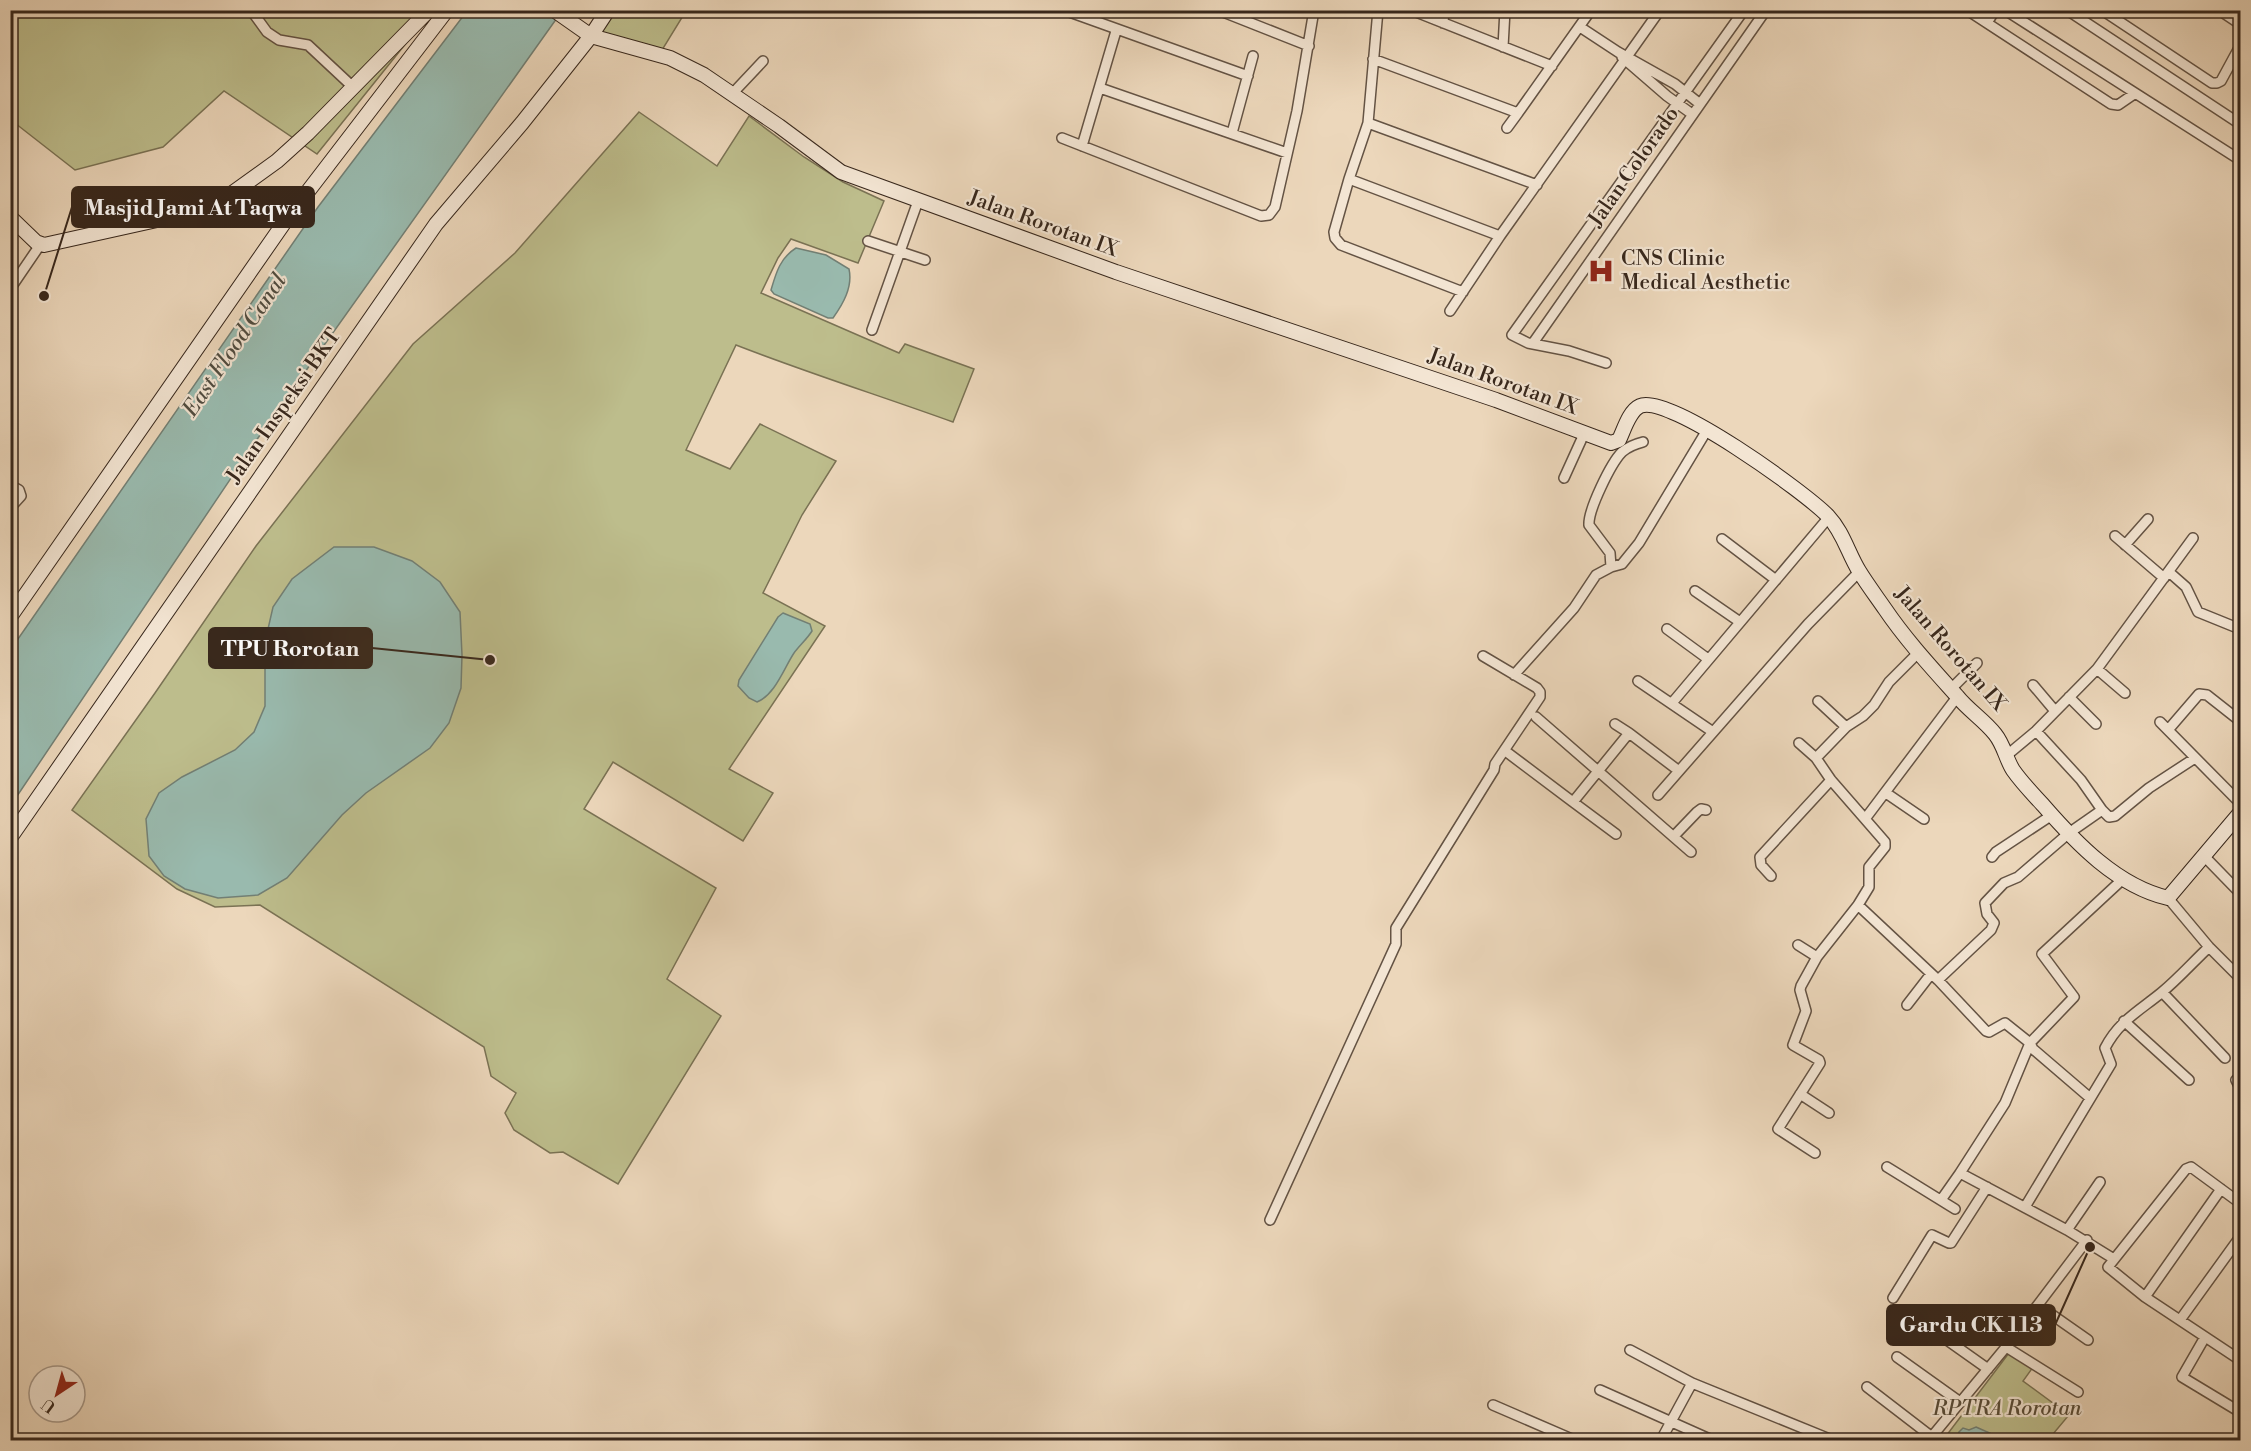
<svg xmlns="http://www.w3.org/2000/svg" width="2251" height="1451" font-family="'Libre Bodoni',serif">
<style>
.green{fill:#bdbd8c;stroke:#7a7254;stroke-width:1.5}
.water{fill:#99baae;stroke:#727f74;stroke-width:1.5}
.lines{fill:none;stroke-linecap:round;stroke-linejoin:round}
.street-casing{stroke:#645344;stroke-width:12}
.secondary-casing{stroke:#37271c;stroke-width:16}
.street{stroke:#f3e5d3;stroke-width:9}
.secondary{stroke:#f3e5d3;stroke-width:14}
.labels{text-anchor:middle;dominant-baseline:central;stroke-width:4.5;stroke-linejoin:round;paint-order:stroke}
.street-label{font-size:21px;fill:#37271c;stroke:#f3e5d3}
.poi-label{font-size:21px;fill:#37271c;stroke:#f3e5d3;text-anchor:start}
.park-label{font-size:21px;font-style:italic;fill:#584c38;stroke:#f3e5d3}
.water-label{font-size:22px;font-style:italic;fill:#504c40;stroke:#f3e5d3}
.leader{fill:none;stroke:#37271c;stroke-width:2}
.callout-dot{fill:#37271c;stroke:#f3e5d3;stroke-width:2}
.callout{fill:#37271c;stroke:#37271c;stroke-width:2}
.callout-label{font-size:22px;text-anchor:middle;font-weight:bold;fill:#fff}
</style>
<rect width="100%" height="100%" fill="#ecd7bb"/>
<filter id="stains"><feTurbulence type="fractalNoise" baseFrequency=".00333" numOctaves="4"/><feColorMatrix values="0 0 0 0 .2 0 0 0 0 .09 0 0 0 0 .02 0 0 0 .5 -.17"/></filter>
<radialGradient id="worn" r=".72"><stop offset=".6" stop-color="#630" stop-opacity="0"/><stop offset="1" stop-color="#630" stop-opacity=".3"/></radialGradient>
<!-- green -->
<path class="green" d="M10,11H432L317,154L224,91L163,147L75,170L11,120Z
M608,11H686L659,55L591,36Z
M639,112L717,166L749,116L804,157L843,182L884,201L858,263L791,239L778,258L761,293L899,353L905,344L974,369L953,422C881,396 808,373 736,345L686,450L730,469L760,424L836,461L802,515L763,593L825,626L729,769L773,793L743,841L613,762L584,809L716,888L667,979L721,1016L618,1184L563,1152L550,1153L514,1130L505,1113L516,1093L491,1076L484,1047L260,905L215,907L177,889L72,810L155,693L256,546L413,344L515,253Z
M2012,1349L2036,1363L2023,1381L2069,1415L2048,1440H1943Z"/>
<!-- water -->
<path class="water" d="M467,11H562L258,438L11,805V649L318,207Z
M796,248L826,255L849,269C853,287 843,304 833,318H828L774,294L771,290C776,273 780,258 796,248Z
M334,547H374L412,561L440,582L460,612L462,655L461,688L449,723L430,748L366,793L342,815L287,878L258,895L218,898L185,889L164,876L149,856L146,819L159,793L182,777L235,750L254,732L265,706V642L273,607L292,579Z
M783,613L810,624L812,631C807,639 800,645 794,653C784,668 775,695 757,702L749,698L738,686L739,680L778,617Z
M1976,1427L1994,1435H1997L2004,1440H1956L1959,1432L1963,1428L1969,1430Z"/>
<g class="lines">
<!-- street casing -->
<g class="street-casing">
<path id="street" d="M251,10L267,32L279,40L308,45L354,88
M1064,10L1248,76
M1218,10L1309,46
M1378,10L1368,123L1349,179L1334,232L1335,238L1341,245L1463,292
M1411,10L1552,66
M1967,10L2111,104L2118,105L2134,94
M2005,10L2240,160
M2067,10L2240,124
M2102,10L2212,83H2217L2221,81L2240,46
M2219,10L2240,24
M1443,23L1444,10
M1987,23L1995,10
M1580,27L1618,52L1675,84L1700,104
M1503,47L1505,10
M1622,57L1667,96L1692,114
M1373,59L1518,113L1591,10
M1100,88L1287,153
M732,94L763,61
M1368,123L1537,185
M1507,128L1518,113
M1232,133L1253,56
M1062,138L1261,216L1269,215L1275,207L1297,111L1314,10
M1082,146L1116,31
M1349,179L1500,236
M868,241L925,260
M10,289L40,245
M1450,311L1500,236L1660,10
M872,330L918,201
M1533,343L1766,10
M1606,363L1569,351L1528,343L1512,335L1744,10
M1564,478L1584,434
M10,485L19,490L21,496L10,508
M2115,536L2164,578
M1722,539L1776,580
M2125,545L2148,519
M1611,567L1622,564L1639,543L1707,430
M2169,572L2186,587L2198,612L2240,629
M1695,591L1740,622
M1667,629L1708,659
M2097,669L2125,693
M1514,675L1574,608L1596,575L1611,567L1610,553L1589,525C1588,510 1611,463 1622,452C1628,447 1635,444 1643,442
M1638,681L1713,732
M2033,685L2055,711
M1951,689L1977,663
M2069,697L2096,724
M1818,701L1846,727
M1672,703L1829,517
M1536,717L1691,852
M2160,722L2240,803
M1615,724L1629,733
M2168,730L2199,694L2207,695L2240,721
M2036,731L2081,780L2102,810
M1799,743L1816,758
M1508,753L1573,802L1629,733L1679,771L1808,624L1859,572
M2006,756L2036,731L2097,669L2193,538
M1886,793L1924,819
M1658,795L1679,771
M1573,802L1616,834
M1865,819L1831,780L1816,758L1846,727L1863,716L1874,705L1889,682L1919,652
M1674,836L1697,812L1701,809L1706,810
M2204,856L2240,893
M1992,857L1996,852L2052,815
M1771,876L1761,865L1760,857L1831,780
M2168,898L2209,947L2240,978
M1858,905L1938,980L1986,1031L1989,1032L2005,1023L2030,1043L2005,1103L1960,1173L2067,1230L2114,1259
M1798,945L1817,957
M1938,980L1991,930L1994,923L1987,914L1985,903L2004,883L2018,877L2069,833L2102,810L2109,817L2115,816L2149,788L2195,758
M2162,992L2225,1058
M1907,1005L1931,974
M2124,1021L2189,1080
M2240,1076L2236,1080L2240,1088
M1800,1094L1829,1113
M2089,1097L2033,1049L2030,1043L2074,997L2042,954L2124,878
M1815,1153L1778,1129L1820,1063L1819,1060L1793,1045L1806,1011L1800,990L1801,986L1817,957L1858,905L1869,887V867L1885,847V842L1865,819L1957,697
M1887,1167L1955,1209
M1941,1200L1960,1173
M2240,1203L2191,1167L2186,1169L2108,1267L2145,1297L2240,1360
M2025,1207L2111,1064L2105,1048C2119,1021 2139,1011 2161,993C2178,979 2193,962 2209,947
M1270,1220L1396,944V928L1494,770L1495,764L1540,697V692L1537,688L1483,656
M2067,1230L2100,1182
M2145,1297L2221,1189
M1893,1298L1932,1235L1949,1243H1951L1987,1187
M2038,1305L2088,1340
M2180,1320L2240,1237
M1940,1335L1988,1369
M2205,1337L2182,1377L2240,1412
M2006,1347L2078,1392
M1630,1350L1692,1383L1661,1440
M1897,1357L1960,1402
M1692,1383L1832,1440
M1867,1387L1932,1437
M1600,1390L1712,1440
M1493,1405L1574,1440
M1929,1440L2006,1347L2087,1240"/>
</g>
<!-- secondary casing -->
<g class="secondary-casing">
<path id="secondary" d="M554,10L591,36L670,58L704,75L779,126L841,172L1116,272L1496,400L1611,443L1619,440C1624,430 1629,411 1640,406C1668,393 1806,493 1828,516C1843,532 1848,553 1859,571C1867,584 1876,596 1885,609C1906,640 1932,668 1957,696C1968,710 1984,720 1995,734C2004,745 2006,759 2013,770C2022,783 2033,794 2043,805C2076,843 2117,886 2168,898L2240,813
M10,217L36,242L44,245L202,210L220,202L277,161L308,133L429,10
M10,617L286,220L447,10
M10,838L436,224L522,123L591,36L608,10"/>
</g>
<!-- street -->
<use href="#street" class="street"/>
<!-- secondary -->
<use href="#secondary" class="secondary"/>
</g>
<!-- icons -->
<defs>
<g id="hospital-bare" transform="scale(2.07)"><path d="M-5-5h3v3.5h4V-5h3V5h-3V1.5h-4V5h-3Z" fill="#8f2418" stroke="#f3e5d3" stroke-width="2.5" paint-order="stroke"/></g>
</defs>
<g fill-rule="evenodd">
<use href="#hospital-bare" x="1601" y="271"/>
</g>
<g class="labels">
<!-- street labels -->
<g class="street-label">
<text transform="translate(1634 167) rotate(-55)">Jalan Colorado</text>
<text transform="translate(1043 224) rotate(20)">Jalan Rorotan IX</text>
<text transform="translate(1503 382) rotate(20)">Jalan Rorotan IX</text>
<text transform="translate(284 406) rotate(-55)">Jalan Inspeksi BKT</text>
<text transform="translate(1950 649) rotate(49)">Jalan Rorotan IX</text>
</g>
<!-- poi labels -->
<g class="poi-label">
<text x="1621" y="259">CNS Clinic<tspan x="1621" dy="24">Medical Aesthetic</tspan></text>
</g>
<!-- park labels -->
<g class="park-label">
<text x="2007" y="1409">RPTRA Rorotan</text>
</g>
<!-- water labels -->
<g class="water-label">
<text transform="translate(235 345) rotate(-56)">East Flood Canal</text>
</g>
</g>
<!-- callouts -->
<path class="leader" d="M44 296L72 207M490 660L372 648M2090 1247L2055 1325"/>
<g class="callout-dot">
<circle cx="44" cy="296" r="6"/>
<circle cx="490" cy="660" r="6"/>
<circle cx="2090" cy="1247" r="6"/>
</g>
<g class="callout">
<rect x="72" y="187" width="242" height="40" rx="6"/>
<rect x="209" y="628" width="163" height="40" rx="6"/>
<rect x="1887" y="1305" width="168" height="40" rx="6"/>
</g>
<g class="callout-label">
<text x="193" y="215">Masjid Jami At Taqwa</text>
<text x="290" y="656">TPU Rorotan</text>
<text x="1971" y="1332">Gardu CK 113</text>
</g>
<!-- margin -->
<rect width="2251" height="1451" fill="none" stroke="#ecd7bb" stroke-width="36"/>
<rect x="12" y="12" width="2227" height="1427" fill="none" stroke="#37271c" stroke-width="3"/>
<rect x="18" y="18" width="2215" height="1415" fill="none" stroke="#37271c" stroke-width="1.5"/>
<!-- north arrow -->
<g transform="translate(57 1394) rotate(216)"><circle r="28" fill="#f3e5d3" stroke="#a8998a" stroke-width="1.5"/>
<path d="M0-4.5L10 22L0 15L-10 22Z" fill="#8f2418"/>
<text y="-9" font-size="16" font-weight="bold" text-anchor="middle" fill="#37271c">U</text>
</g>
<rect width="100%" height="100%" filter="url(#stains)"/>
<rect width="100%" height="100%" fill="url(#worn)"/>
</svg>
